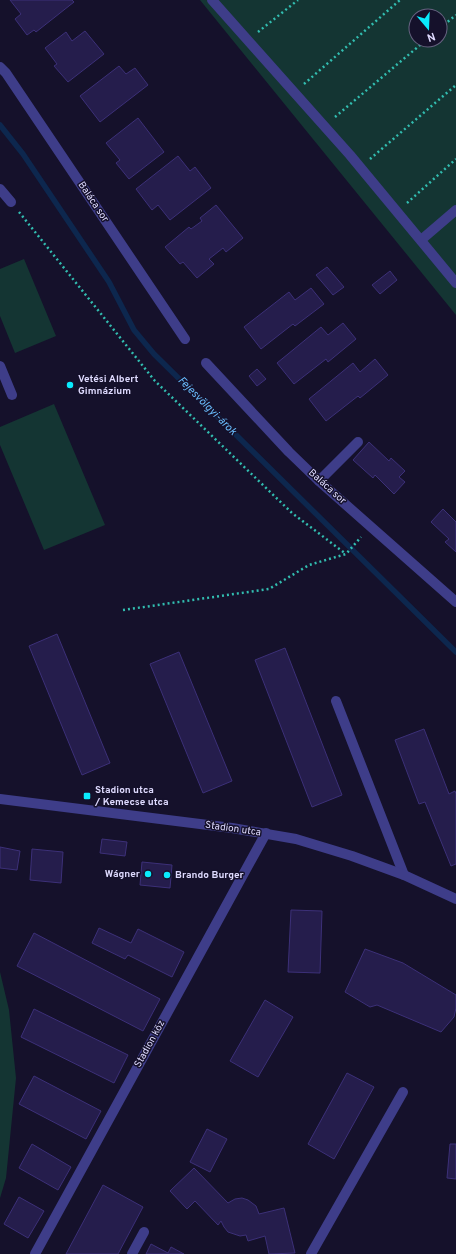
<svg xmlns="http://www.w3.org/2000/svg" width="456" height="1254" font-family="Overpass,sans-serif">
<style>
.green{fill:#143533;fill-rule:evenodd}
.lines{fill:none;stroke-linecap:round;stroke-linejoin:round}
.stream{stroke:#0d274e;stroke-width:5.5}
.building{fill:#251d4c;stroke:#3c3078}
.path{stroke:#32bdb0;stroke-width:2.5;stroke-dasharray:2 3;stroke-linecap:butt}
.service{stroke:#3e3d89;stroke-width:10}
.minor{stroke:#3e3d89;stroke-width:10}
.tertiary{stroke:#3e3d89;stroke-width:10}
.poi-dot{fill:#09ebfd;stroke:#15112b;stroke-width:1.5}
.labels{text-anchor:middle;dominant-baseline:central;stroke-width:3;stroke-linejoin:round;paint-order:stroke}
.street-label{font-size:10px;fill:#dfdbff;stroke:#15112b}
.poi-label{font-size:10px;font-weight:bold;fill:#dfdbff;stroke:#15112b;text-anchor:start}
.water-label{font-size:11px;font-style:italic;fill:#6abefe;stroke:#15112b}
</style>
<rect width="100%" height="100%" fill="#15112b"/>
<!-- green -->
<path class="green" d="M200,0H456V315ZM416,16H440V40H416Z
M24,259L56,336L15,353L0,316V269Z
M54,404L105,525L44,550L0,445V427Z
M0,972L9,1010L16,1078L6,1178L0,1198Z"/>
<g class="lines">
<!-- stream -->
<path class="stream" d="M0,125L23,154L109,282L134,330L154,354L456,652"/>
</g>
<!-- building -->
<path class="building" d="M10,0H72L74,2L36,32L34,30L27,35L15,19L21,14Z
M85,31L104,54L68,82L54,66L57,64L45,48L66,32L72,41Z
M119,66L126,74L135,68L148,85L100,122L80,96Z
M138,118L164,152L129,179L116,163L120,160L106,143Z
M178,156L190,171L195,167L211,188L170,220L158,205L152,210L136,189Z
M216,205L243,238L226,252L223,248L209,259L214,264L197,278L183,262L180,264L165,247L189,227L191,229L202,221L200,218Z
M327,267L344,287L333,295L316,275Z
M390,271L397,280L380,294L372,285Z
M311,288L324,304L295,326L293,324L261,349L244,327L289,292L295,300Z
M343,323L356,339L328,362L326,359L294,384L277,363L321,327L328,335Z
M375,359L388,375L360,398L358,396L326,421L309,399L353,363L360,372Z
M257,369L266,379L257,386L249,376Z
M369,442L389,461L391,458L405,471L399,477L405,482L394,494L375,475L373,478L353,460Z
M443,509L456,522V552L445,542L449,539L431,522Z
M57,634L110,763L82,775L29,646Z
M285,648L342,795L312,807L255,660Z
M179,652L232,781L203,793L150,664Z
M424,729L449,794L455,791L456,794V864L451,866L425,802L419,804L395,740Z
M102,839L127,842L125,856L100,853Z
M0,847L20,851L17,870L0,868Z
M32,849L63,852L61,883L30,880Z
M142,862L172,865L170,888L140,885Z
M291,910L322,911L320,973L288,972Z
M99,928L131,943L138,929L184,952L172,977L128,955L125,959L92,943Z
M34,933L160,999L143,1031L17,966Z
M365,949L403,963L456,995V1008L454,1017L441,1032L377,1005L370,1007L345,992Z
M265,1000L293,1017L258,1077L230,1061Z
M34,1009L128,1055L114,1083L21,1037Z
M347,1073L374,1087L334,1159L308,1144Z
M34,1076L101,1111L86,1139L19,1104Z
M207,1129L227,1139L210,1172L190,1162Z
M32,1144L71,1167L58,1190L19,1168Z
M450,1144H456V1179L447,1178Z
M194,1168L228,1203L235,1199L242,1198L248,1200L256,1206L259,1214L284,1208L295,1253L269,1254L265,1236L248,1241L246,1235L240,1236L228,1232L224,1227L221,1221L218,1225L195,1201L187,1209L170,1191Z
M103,1185L143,1207L118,1254H66Z
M19,1197L44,1211L28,1238L4,1224Z
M151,1244L168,1253L171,1247L184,1254H146Z"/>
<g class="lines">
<!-- path -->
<path class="path" d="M440,28L456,15
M258,32L298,0
M304,84L400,0
M335,117L426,40
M370,159L456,85
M407,203L456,159
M19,212L155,381L292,513L346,554
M123,610L269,589L309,565L346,554L361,537"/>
<!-- service -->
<path class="service" d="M212,0L350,155L456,283
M0,189L11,202
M421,240L456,210
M0,366L12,395
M319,481L358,442
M336,701L404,875
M132,1254L144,1232
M311,1254L403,1092"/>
<!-- minor -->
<path class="minor" d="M0,67L6,73L185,339
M206,363L289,452L319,481L456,602
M35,1254L266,833"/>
<!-- tertiary -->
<path class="tertiary" d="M0,799L232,828L296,839L352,856L404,875L456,899"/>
</g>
<!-- markers -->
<g class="poi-dot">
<circle cx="70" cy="385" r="4"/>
<rect x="83" y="792" width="8" height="8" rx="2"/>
<circle cx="148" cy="874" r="4"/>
<circle cx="167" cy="875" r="4"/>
</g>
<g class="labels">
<!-- street labels -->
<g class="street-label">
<text transform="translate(93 202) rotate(56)">Baláca sor</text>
<text transform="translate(327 487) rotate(42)">Baláca sor</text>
<text transform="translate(233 829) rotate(8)">Stadion utca</text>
<text transform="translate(150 1044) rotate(-61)">Stadion köz</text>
</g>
<!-- poi labels -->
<g class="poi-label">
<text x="78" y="379">Vetési Albert<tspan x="78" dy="12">Gimnázium</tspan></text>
<text x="95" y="790">Stadion utca<tspan x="95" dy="12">/ Kemecse utca</tspan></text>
<text x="140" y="874" text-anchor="end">Wágner</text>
<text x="175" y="875">Brando Burger</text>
</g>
<!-- water labels -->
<g class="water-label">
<text transform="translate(207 406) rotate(45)">Fejesvölgyi-árok</text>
</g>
</g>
<!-- north arrow -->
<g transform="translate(428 28) rotate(161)"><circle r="19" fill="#15112b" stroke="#666280"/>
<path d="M0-3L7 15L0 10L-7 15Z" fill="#09ebfd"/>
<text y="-6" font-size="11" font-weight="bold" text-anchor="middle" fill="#dfdbff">N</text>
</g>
</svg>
